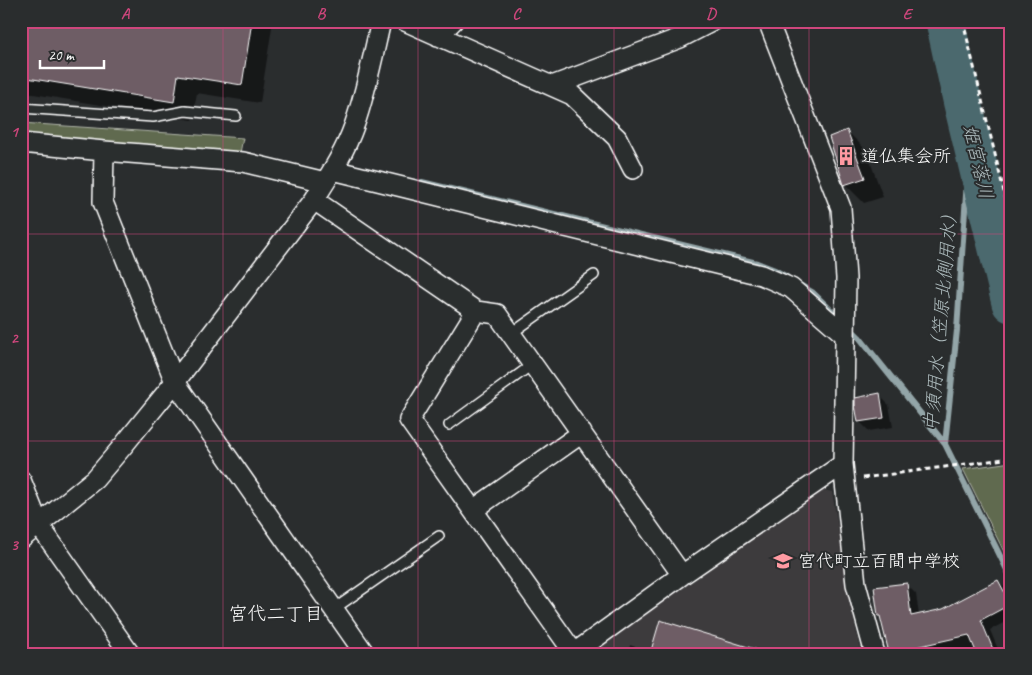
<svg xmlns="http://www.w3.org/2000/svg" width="1032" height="675" font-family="Caveat,'Klee One',sans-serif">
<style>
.built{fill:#3e3b3e}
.green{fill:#606a50;stroke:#b0b4a8}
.shadow{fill:#0007}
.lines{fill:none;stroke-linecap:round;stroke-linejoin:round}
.stream{stroke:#93a5a8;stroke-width:6}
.river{stroke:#4b696e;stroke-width:39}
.building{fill:#6e5d65;stroke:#fff}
.service-casing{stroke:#fff;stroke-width:12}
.minor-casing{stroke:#fff;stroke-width:22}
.path{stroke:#fff;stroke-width:3;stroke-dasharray:5 4;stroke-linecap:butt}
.service{stroke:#2a2d2e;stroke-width:9}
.minor{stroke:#2a2d2e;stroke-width:19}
.grid{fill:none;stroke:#ce467c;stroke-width:1;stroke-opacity:0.55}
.labels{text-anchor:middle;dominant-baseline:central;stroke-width:4;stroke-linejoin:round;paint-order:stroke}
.poi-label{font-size:18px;fill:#fff;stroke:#2a2d2e;text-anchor:start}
.water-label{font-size:19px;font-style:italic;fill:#aebcbe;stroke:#2a2d2e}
.neighbourhood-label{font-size:19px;fill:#fff;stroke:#2a2d2e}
.neatline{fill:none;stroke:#ce467c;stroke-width:2}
.grid-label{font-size:16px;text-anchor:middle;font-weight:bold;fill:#ce467c}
</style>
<rect width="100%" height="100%" fill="#2a2d2e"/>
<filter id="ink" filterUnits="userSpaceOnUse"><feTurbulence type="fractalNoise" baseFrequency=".02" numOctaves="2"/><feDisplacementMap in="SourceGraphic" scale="10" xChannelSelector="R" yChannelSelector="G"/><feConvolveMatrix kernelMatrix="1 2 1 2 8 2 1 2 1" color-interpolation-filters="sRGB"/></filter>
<g filter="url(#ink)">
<!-- built -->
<path class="built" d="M823,490L832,492L856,630L862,654H589Z"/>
<!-- green -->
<path class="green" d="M21,123L243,138L240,153L21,134Z
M1011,462V566L963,469Z"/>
<!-- shadow -->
<path class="shadow" d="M21,21H273L260,103L197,93L192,120L21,92Z
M847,131L866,150L883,197L864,203L845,184Z
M879,395L889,405L893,427L869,431L859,421Z
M998,581L1008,591L1011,597V619L990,630L1000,654H892L890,653L882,619L879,616L906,584L916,594L919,615L943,610Z
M661,621L768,654H628L630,645L651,652Z"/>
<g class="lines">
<!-- stream -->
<path class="stream" d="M970,135L957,330L945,444L1011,578
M422,182L757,263L775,270L787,277
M800,285L812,292L836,315
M849,327L859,337L945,444"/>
<!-- river -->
<path class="river" d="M945,21L963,104L1011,303"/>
</g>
<!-- building -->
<path class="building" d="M21,21H252L242,85L178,75L174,102L21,77Z
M847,130L865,178L844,185L829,137Z
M880,393L884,418L858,422L855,405V398Z
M998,580L1011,604L981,620L995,654H977L969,635L889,653L880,616H878L874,587L907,583L911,616L943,609Z
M660,620L758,650V654H650Z"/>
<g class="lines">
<!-- service casing -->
<g class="service-casing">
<path id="service" d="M21,108L153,117L185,111L236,116
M512,333L594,275
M449,425L533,364
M334,609L439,536"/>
</g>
<!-- minor casing -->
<g class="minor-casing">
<path id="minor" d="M405,21L572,95L617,138L633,169
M768,21L841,208L846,278L843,464L856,584L875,654
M438,36L453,21
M552,86L680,38L713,21
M21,143L104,151L243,162L325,182
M104,151L103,202L175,382L365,654
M333,170L761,275L791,288L845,335
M314,200L476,311L497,314L682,575
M476,311L409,420L574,653
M21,480L39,525L130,654
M473,510L582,433
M21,539L95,479L123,446L175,382L314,200C329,176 345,152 354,126C366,92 373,56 381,21
M573,654L682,575L843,464"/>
</g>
<!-- path -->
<path class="path" d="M963,21L1011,221
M863,478L1011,458"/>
<!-- service -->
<use href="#service" class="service"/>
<!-- minor -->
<use href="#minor" class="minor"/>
</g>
</g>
<!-- grid -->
<path class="grid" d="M223,21V654M418,21V654M614,21V654M809,21V654M21,234H1011M21,441H1011"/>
<!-- icons -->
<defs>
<g id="building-bare" transform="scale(1.5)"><path d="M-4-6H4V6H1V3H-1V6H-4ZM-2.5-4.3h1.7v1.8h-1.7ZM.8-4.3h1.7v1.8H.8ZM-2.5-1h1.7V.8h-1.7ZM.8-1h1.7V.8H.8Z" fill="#ff9aa2" stroke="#2a2d2e" stroke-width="2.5" paint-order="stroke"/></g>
<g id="school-bare" transform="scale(1.5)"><path d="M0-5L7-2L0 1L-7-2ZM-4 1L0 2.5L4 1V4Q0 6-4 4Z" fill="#ff9aa2" stroke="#2a2d2e" stroke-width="2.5" paint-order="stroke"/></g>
</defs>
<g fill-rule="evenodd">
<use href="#building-bare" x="846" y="156"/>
<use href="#school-bare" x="783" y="561"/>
</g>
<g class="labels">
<!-- poi labels -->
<g class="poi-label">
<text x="861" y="156">道仏集会所</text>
<text x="798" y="561">宮代町立百間中学校</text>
</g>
<!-- water labels -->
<g class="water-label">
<text transform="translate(978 162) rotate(77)">姫宮落川</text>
<text transform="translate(941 318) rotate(-85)">中須用水（笠原北側用水）</text>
</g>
<!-- neighbourhood labels -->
<g class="neighbourhood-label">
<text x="276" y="614">宮代二丁目</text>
</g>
</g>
<!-- margin -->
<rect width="1032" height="675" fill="none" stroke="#2a2d2e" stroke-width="55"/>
<!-- scale -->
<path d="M40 60v8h64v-8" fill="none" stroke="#ffffff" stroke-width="2.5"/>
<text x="48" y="60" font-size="15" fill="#ffffff" stroke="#2a2d2e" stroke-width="4" paint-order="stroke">20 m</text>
<rect x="28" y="28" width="976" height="620" class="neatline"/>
<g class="grid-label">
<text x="125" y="19">A</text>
<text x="321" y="19">B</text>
<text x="516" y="19">C</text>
<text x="711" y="19">D</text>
<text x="907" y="19">E</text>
<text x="14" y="137">1</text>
<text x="14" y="343">2</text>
<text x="14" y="550">3</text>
</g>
</svg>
